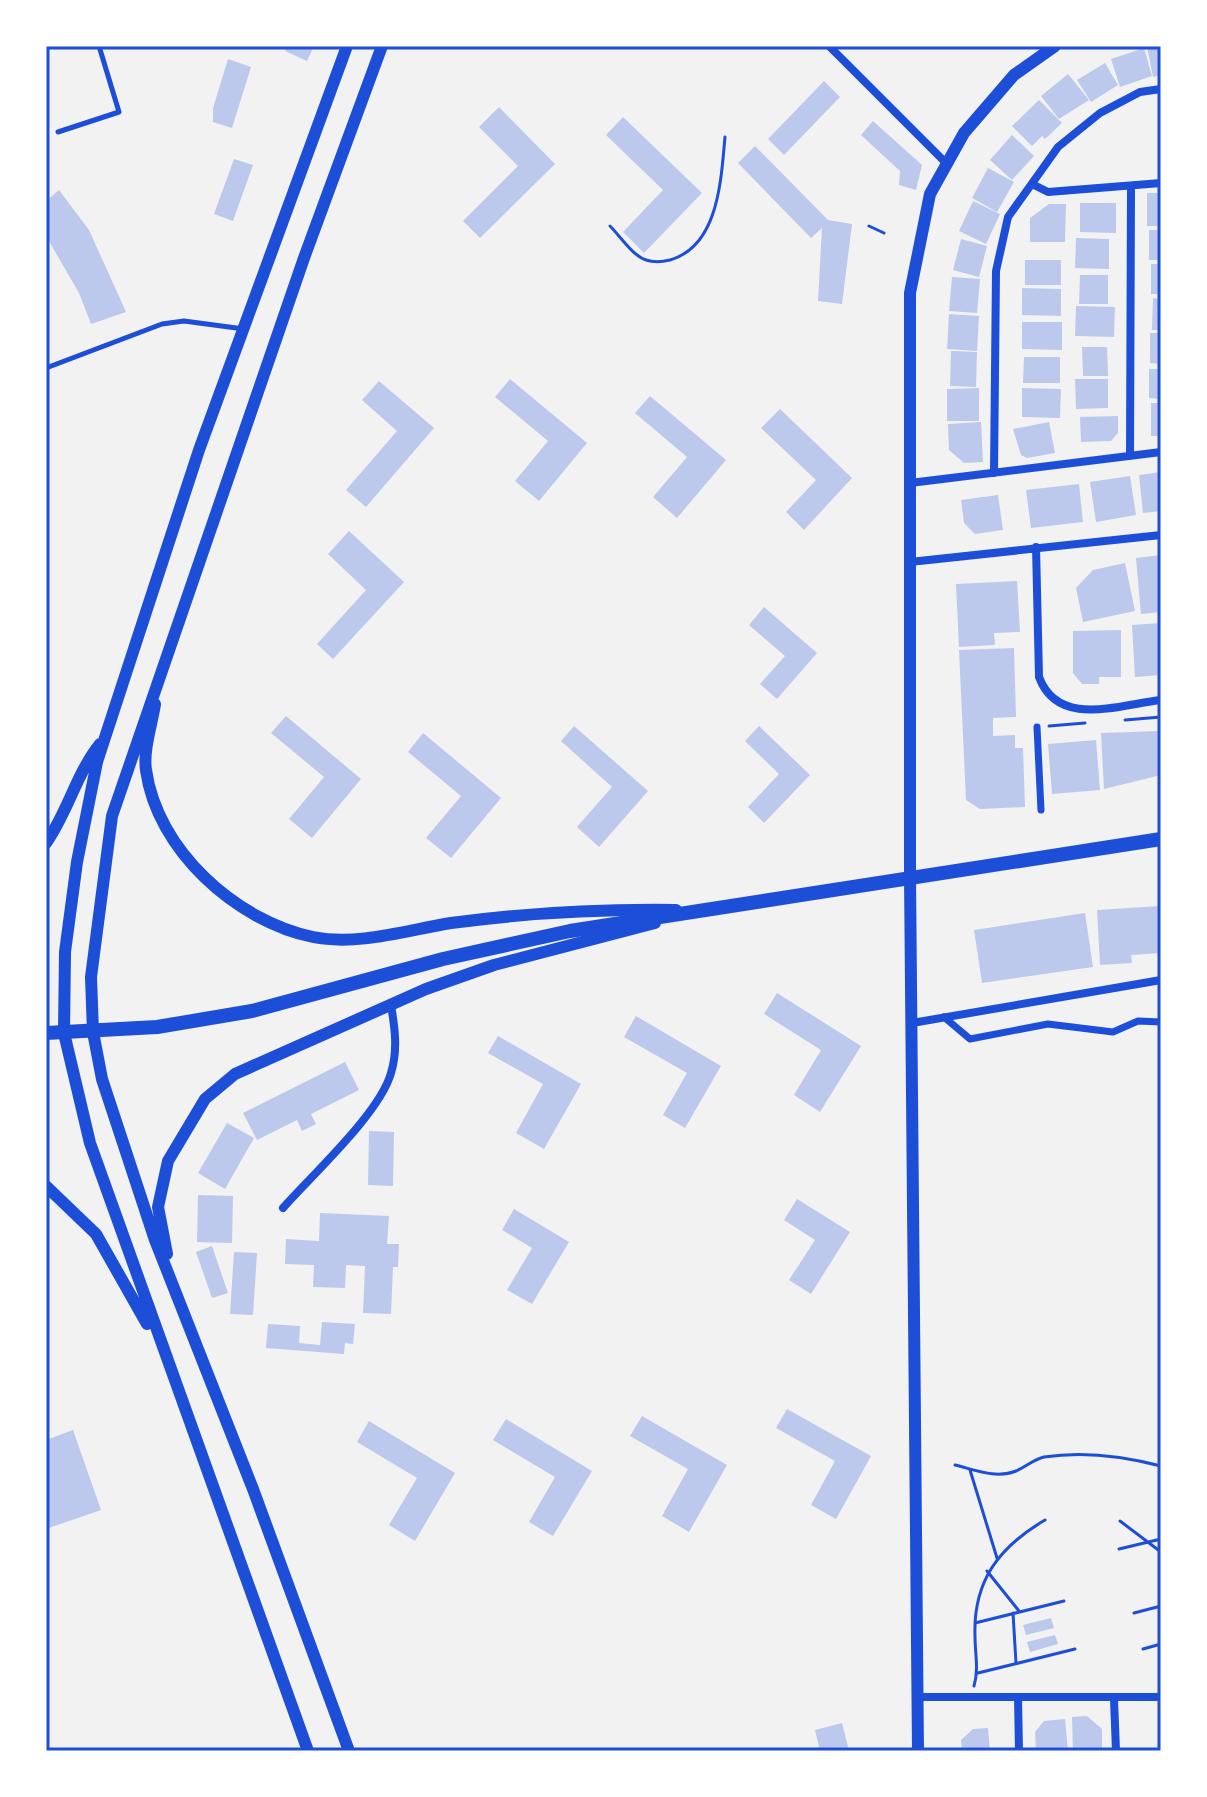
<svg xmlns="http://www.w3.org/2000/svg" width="1207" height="1797" font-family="'Archivo Narrow',sans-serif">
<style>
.building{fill:#bdc9ec}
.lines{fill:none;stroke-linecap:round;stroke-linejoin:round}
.path{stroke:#1d4ed8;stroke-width:3}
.service{stroke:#1d4ed8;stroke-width:5}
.pedestrian{stroke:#1d4ed8;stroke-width:7}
.minor{stroke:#1d4ed8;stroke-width:8}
.tertiary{stroke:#1d4ed8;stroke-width:12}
.secondary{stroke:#1d4ed8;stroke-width:14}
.neatline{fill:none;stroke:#1d4ed8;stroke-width:3}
</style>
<rect width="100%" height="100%" fill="#f2f2f2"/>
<!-- building -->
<path class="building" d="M287,46H314L307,61L285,51Z
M1161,46V75L1153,77L1147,47Z
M1144,48L1152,76L1120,87L1111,59Z
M228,59L251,67L232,128L213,122V108Z
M1105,63L1118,85L1091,102L1077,80Z
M1068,74L1089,100L1059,119L1041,96Z
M824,81L840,97L784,155L768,139Z
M1039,100L1062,123L1045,139L1042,136L1032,146L1012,126Z
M499,107L555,164L480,238L463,221L518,166L479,127Z
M623,117L702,193L644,253L623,232L663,190L606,135Z
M873,121L922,165L916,190L899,185L900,171L861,135Z
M1012,135L1034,156L1012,180L990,160Z
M755,146L828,220L852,224L842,304L818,301L822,228L811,238L738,163Z
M234,159L253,165L233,221L214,214Z
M988,168L1014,182L997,212L972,198Z
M59,190L89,230L126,312L91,324L79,293L46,236V201Z
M1147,193H1161V226H1147Z
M973,201L1000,214L986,244L959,231Z
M1080,203H1116V233L1080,232Z
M1049,204H1066L1065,242H1030V218Z
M1149,230H1161V260H1149Z
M1076,238L1109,239V269L1075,268Z
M961,239L987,246L979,277L953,270Z
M1025,260H1061V285H1025Z
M1151,264H1161V294H1151Z
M1080,275H1108V304H1079Z
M952,277L980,279L977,313L949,311Z
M1022,288L1061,289V316L1022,315Z
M1153,298L1161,299V330H1152Z
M1076,306L1115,307L1114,337L1075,336Z
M949,314L979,316L977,351L947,349Z
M1022,322H1062V350L1022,349Z
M1150,333H1161V364L1150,363Z
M1082,347H1107L1108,376H1083Z
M951,351L977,352L976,387L950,386Z
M1024,357H1060V383H1023Z
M1149,369H1161V399L1149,398Z
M510,379L587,443L539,501L515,481L548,441L495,397Z
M1075,379H1108V408L1076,409Z
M379,381L434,428L366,507L346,490L397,431L362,400Z
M979,388V421H947V389Z
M1022,388L1061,389L1060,418L1022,417Z
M650,396L726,460L677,518L653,497L687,457L635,413Z
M1151,403H1161V436H1151Z
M780,409L852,478L804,530L786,512L816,480L761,428Z
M1118,416V433L1111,441L1081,442L1080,417Z
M981,422L983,462L964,463L949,450L948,424Z
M1049,422L1055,453L1027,458L1021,455L1013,429Z
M1161,472V511L1143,513L1139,475Z
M1130,476L1136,515L1096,522L1090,482Z
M1079,484L1083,522L1031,528L1026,490Z
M998,495L1003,530L975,534L964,523L961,500Z
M349,531L404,582L333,659L317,644L366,590L328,554Z
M1161,555V612L1141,614L1136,558Z
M1125,563L1135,611L1083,622L1076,588L1093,570Z
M1017,581L1020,632L994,633L995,645L959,647L956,584Z
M764,607L817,653L777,699L760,684L785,656L749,625Z
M1161,623V675L1135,677L1132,625Z
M1121,630V677H1099V684H1082L1073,673V631Z
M1014,648L1016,717L993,718V736L1015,735V748H1023L1025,807L980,809L966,800L959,650Z
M286,716L361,779L312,838L289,819L324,777L271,733Z
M574,726L648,791L599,847L577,827L612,787L561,741Z
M759,726L810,775L764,823L748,807L779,774L745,741Z
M1160,731L1161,775L1104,789L1101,733Z
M423,733L501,798L451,858L426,838L461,796L408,752Z
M1096,740L1100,790L1052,794L1048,744Z
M1160,906L1161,953L1131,955L1132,963L1100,965L1097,910Z
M1085,913L1093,967L982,983L974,930Z
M777,993L861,1046L820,1112L794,1095L821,1050L764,1014Z
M636,1016L721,1066L685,1128L663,1115L687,1073L624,1037Z
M498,1036L581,1084L544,1149L516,1133L543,1084L488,1053Z
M345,1062L359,1090L311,1114L316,1124L302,1131L297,1120L257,1140L243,1113Z
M227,1123L254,1138L225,1189L198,1173Z
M369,1131L394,1132L393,1186L368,1185Z
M198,1195L233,1196L232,1243L197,1242Z
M797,1199L850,1232L811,1294L789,1280L815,1240L784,1220Z
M514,1209L569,1242L532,1304L507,1290L532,1248L502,1230Z
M320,1213L389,1216L387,1244H399L398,1267H393L391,1314L363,1313L365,1266L346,1265L345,1288L313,1287L314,1265L285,1264L286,1239L319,1241Z
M212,1246L228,1293L212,1298L196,1252Z
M234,1252L257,1253L253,1315L230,1314Z
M322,1322L355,1324L353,1344L345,1343L344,1354L266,1348L268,1324L300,1326L299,1343L320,1345Z
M787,1409L871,1456L836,1519L811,1505L835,1461L776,1428Z
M642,1416L727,1465L689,1532L662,1516L688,1469L630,1436Z
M506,1419L592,1471L553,1536L529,1522L555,1477L493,1440Z
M369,1421L455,1473L415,1541L389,1525L417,1478L357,1442Z
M73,1430L101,1510L46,1529V1440Z
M1051,1618L1054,1628L1026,1635L1023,1625Z
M1055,1635L1058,1644L1030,1652L1027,1642Z
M1087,1716L1102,1729V1751H1073L1072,1717Z
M1065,1719L1068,1751H1036L1035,1732L1044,1721Z
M842,1723L849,1751H820L815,1730Z
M988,1728L990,1751H962L961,1740L973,1729Z"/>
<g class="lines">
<!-- path -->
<path class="path" d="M610,226C620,236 633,256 646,260C655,263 662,262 670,260C719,246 721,179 725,137
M869,226L884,233
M1125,720L1161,717
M1049,726L1085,723
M955,1465C976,1470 996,1479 1016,1471C1026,1467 1034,1459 1044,1457C1083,1451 1123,1456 1161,1466
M970,1470L997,1558
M1120,1521L1161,1552
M1119,1549L1161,1539
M987,1571L1019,1611
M1013,1613L1016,1663
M1134,1613L1161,1606
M975,1623L1064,1601
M1143,1649L1161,1644
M978,1673L1075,1649
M974,1686C979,1669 975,1654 975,1636C973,1581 999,1547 1045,1520"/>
<!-- service -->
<path class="service" d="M58,132L119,112L99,46
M46,368L162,324L184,321L244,329"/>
<!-- pedestrian -->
<path class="pedestrian" d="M1037,727L1041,810
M944,1017L970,1039L1048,1024L1113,1032L1138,1021L1161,1022"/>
<!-- minor -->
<path class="minor" d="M829,46L947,164
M1032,184L1048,192L1161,183
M1130,456L1131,186
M994,473L996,271L1008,217L1058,147L1100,113L1140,92L1161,89
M910,483L1161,452
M1036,547L1039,677C1058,728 1118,705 1161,700
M910,562L1161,535
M912,1023L1161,980
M283,1208C312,1175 380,1113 391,1073C398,1050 395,1029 391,1005
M919,1697H1161
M1018,1697L1019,1751
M1114,1699L1116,1751"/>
<!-- tertiary -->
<path class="tertiary" d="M155,704C152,724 143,750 146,770C157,850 236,921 313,937C358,946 407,930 451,923C526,913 600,909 676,910
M46,843C68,812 76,774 100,744
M46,1186L96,1234L147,1324
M167,1254L158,1207L168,1161L205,1099L235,1074L426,989L494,965L655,923
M308,1751L90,1143L64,1033L65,952L77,862L97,762L199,450L347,46
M349,1751L253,1489L155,1240L102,1079L93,1032L91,977L112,816L304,258L382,46
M918,1751L910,876V293L930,194L964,133L1014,75L1055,46"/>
<!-- secondary -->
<path class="secondary" d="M46,1033L157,1027L252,1011L443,959L570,931L1161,839"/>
</g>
<!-- border -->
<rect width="1207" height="1797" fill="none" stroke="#ffffff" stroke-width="96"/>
<rect x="48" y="48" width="1111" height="1701" class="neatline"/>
</svg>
